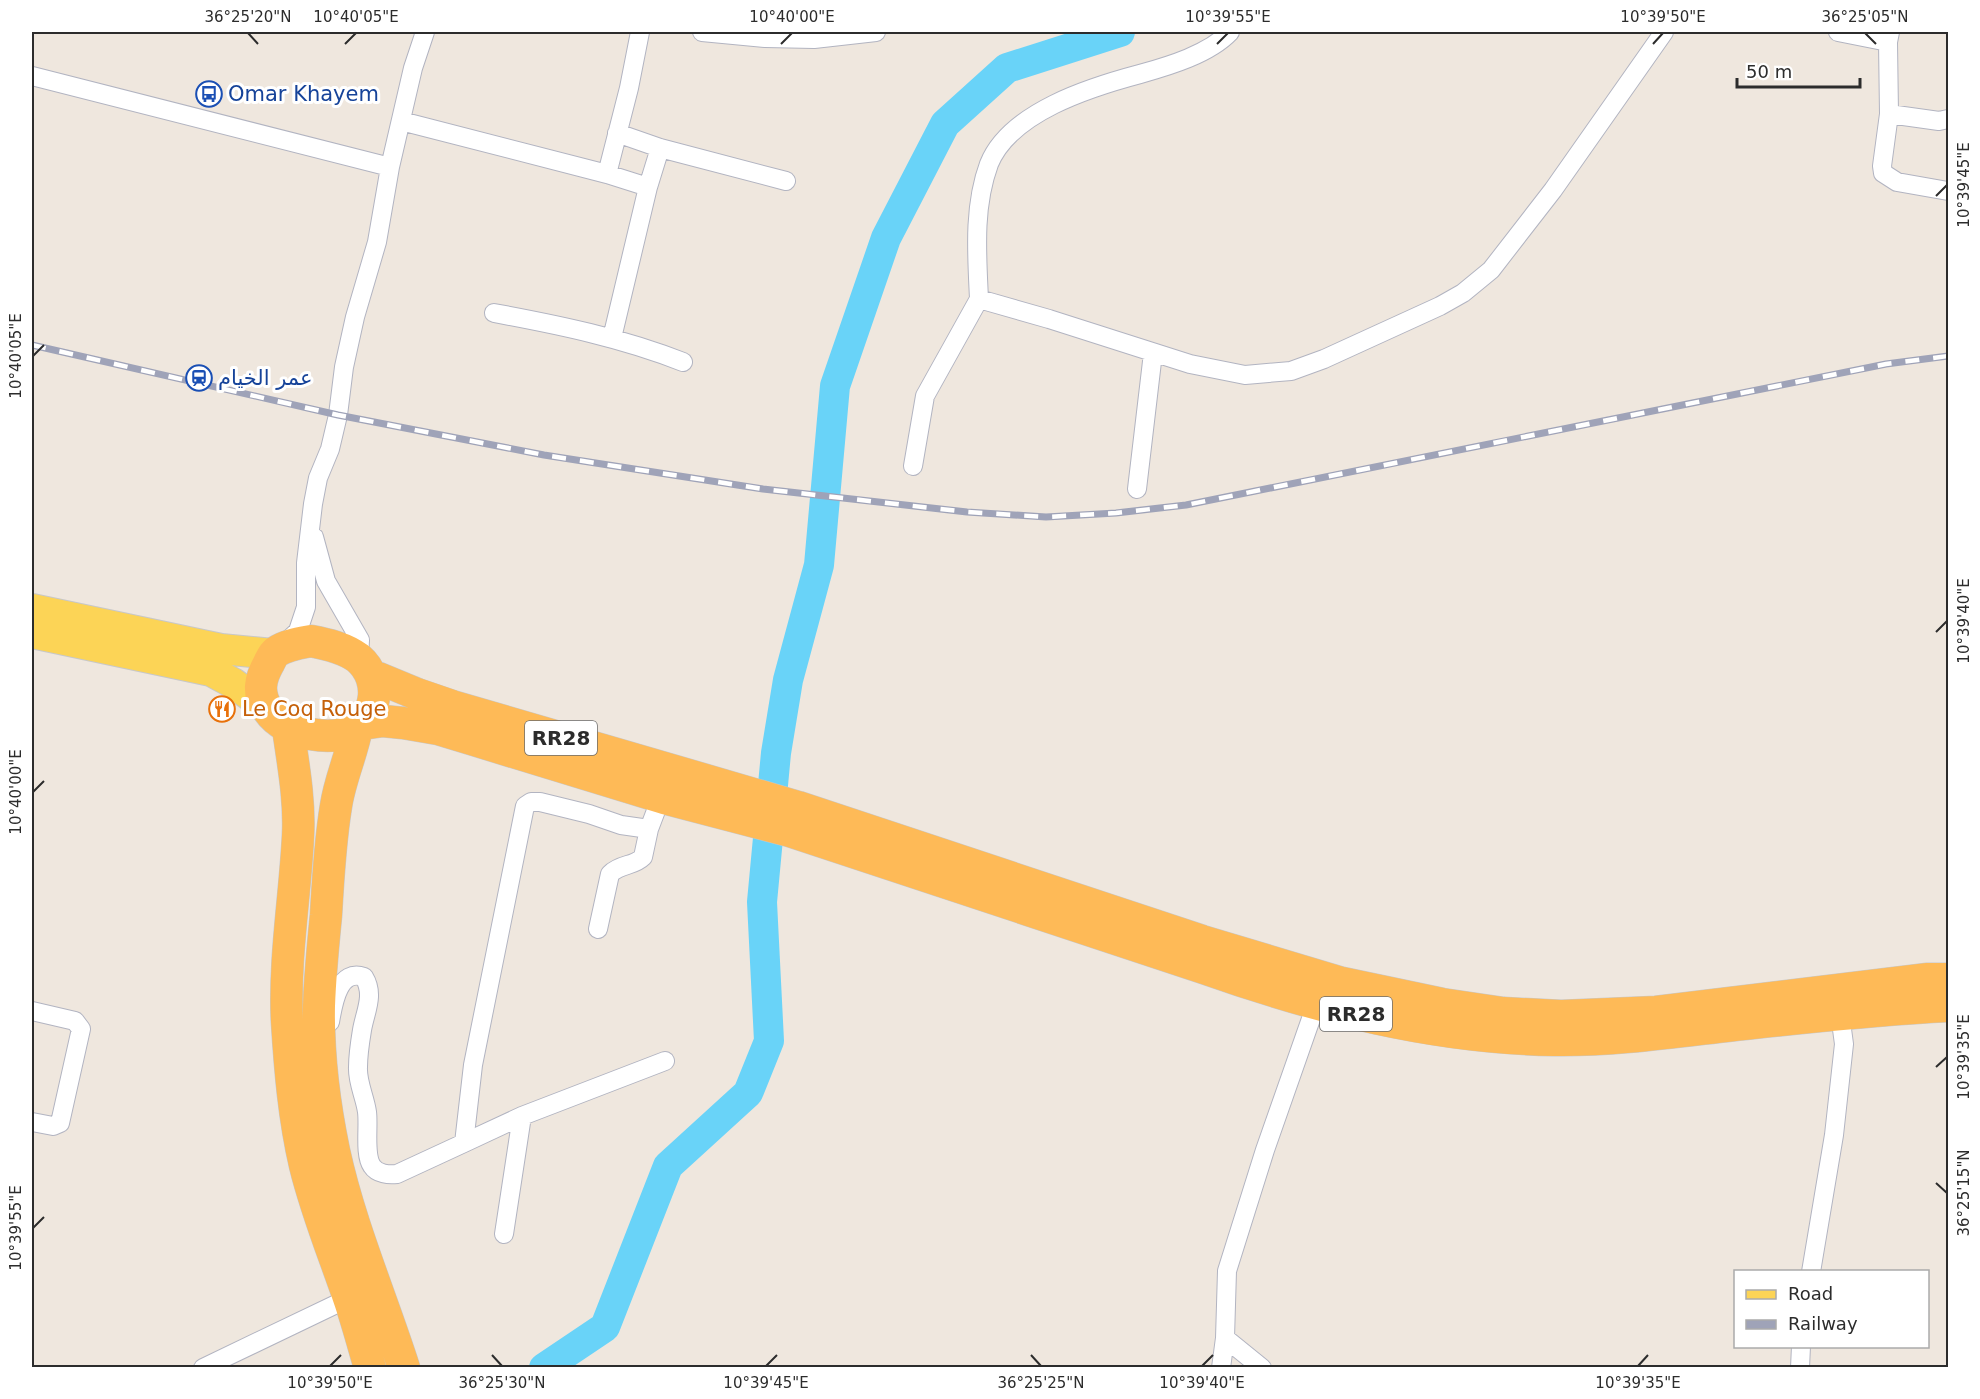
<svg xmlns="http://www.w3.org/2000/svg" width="1980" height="1399" font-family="'DejaVu Sans','Noto Naskh Arabic',sans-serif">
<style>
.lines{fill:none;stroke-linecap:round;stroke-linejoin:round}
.river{stroke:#69d3f8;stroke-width:30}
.minor-casing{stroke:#b2b4c1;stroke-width:20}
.primary-casing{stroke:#c8c8c8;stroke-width:32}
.trunk-casing{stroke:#c8c8c8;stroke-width:33}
.minor{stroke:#fff;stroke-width:18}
.primary{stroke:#fcd456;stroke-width:30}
.trunk{stroke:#feba57;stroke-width:32}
.rail-casing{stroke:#9fa3b8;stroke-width:7}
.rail{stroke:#fff;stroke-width:4.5;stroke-dasharray:14;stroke-linecap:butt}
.ticks{fill:none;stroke:#2c2c2c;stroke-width:2}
.labels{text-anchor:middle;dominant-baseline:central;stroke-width:6;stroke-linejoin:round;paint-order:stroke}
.shield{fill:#fff;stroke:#6b6b6b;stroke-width:1.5}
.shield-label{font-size:20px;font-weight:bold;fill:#2c2c2c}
.transit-label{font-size:21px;fill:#164399;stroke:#fff;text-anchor:start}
.food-label{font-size:21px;fill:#c56008;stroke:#fff;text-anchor:start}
.neatline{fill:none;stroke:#2c2c2c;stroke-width:2}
.ticks-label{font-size:15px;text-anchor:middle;fill:#2c2c2c}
</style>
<rect width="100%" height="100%" fill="#efe7de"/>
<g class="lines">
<!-- river -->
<path class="river" d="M544,1368L605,1327L668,1166L748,1093L769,1041L762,902L776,753L788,680L819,565L835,386L886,238L945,124L1007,68L1120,32"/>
<!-- minor casing -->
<g class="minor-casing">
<path id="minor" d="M702,32L765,38L814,39L876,32
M1230,32C1209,54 1169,66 1140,74C1091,87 1010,112 989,164C973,207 977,255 979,299L1049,319L1190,364L1245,375L1291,371L1324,359L1440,306L1463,293L1491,270L1553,190L1664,32
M1838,32L1888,42
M1890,32L1888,42L1889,114L1882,166L1883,173L1897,182L1948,191
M32,76L390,167
M1889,114L1939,121L1948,119
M401,121L607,174L648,187
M617,133L660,148L786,181
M607,174L629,88L640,32
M494,313C559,325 622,338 683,362
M612,338L648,187L660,148
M913,466L925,396L979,299
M1137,489L1153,353
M314,537L326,581L360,640L359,659
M284,644L298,631L306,607V563L313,504L318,478L330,449L338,415L344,367L355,317L377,242L390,167L413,68L425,32
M598,929L610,874C621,863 633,867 643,857L649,829
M32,1011L75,1021L81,1029L60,1123L53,1126L32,1122
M330,1022C333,1005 338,968 364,977C375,995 365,1012 362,1030C360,1042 358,1055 358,1067C357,1082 365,1097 367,1112C369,1126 364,1155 372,1166C377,1174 389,1175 397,1174L464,1143L473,1065L525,806L531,802H540L589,814L621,825L649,829L657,808L664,798
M464,1143L522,1116L665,1061
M504,1234L522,1116
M1811,1272L1834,1135L1844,1044L1839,1007
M1225,1338L1262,1368
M203,1368L349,1298
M1221,1368L1225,1338L1227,1271L1265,1150L1319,996
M1800,1368L1801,1346"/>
</g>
<!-- primary casing -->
<g class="primary-casing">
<path id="primary" d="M32,609L221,649L273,654
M32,633L211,671L233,683L267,708"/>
</g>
<!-- trunk casing -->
<g class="trunk-casing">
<path id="trunk" d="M311,641C327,644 345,648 358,658C385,681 377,725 342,734C331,737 321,736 310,734C294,732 277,723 268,710C257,693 260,679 269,663C271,659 273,654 276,652C286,645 300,643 311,641Z
M371,675L417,694L452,706L798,807L1202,941L1342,983L1442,1004L1503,1013L1561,1016L1656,1012L1928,979H1948
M362,724L383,721L403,723L438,729L471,739L664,798L790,831L1204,968C1317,1008 1433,1038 1554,1040C1621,1041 1687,1030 1753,1023C1818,1016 1883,1009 1948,1006
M357,727C352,754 340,779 336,806C330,842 328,879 326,915C323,945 320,976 319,1006C318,1054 324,1103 334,1151C350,1225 381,1296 404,1368
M288,728C293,763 300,800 298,836C295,897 284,959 287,1021C290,1069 294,1118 305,1165C316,1211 334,1254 349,1298C357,1321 363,1344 370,1368"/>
</g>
<!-- minor -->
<use href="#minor" class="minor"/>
<!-- primary -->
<use href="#primary" class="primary"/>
<!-- trunk -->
<use href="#trunk" class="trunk"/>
<!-- rail casing -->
<g class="rail-casing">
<path id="rail" d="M32,345L338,415L544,455L763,489L967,512L1046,517L1116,513L1186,505L1886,364L1948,356"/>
</g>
<!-- rail -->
<use href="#rail" class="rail"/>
</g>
<!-- ticks -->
<path class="ticks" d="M248,33L258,44M1865,33L1876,44M345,44L356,33M781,44L792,33M1217,44L1228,33M1653,44L1663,33M1936,196L1947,185M33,356L44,345M1936,632L1947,621M33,792L44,781M1936,1067L1947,1057M1936,1183L1947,1193M33,1228L44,1217M492,1355L502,1366M1031,1355L1041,1366M330,1366L341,1355M766,1366L777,1355M1202,1366L1213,1355M1638,1366L1648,1355"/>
<!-- icons -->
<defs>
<g id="bus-ring" transform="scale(1.35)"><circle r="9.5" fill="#fff" stroke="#1a4fb4" stroke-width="1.5"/><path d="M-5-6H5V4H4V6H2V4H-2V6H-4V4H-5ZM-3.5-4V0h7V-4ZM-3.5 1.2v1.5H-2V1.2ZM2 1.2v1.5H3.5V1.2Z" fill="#1a4fb4"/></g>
<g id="station-ring" transform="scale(1.35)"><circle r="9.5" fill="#fff" stroke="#1a4fb4" stroke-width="1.5"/><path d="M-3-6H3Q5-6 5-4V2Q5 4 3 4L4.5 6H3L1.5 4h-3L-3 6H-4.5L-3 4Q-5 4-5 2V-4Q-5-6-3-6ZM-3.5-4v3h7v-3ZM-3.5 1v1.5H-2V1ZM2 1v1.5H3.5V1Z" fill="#1a4fb4"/></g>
<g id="restaurant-ring" transform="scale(1.35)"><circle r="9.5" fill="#fff" stroke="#e8710a" stroke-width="1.5"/><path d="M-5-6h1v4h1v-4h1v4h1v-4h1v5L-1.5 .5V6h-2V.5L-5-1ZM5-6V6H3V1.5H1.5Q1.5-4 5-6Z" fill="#e8710a"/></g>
</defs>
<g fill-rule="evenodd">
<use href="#bus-ring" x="209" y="94"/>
<use href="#station-ring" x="199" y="378"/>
<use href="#restaurant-ring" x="222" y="709"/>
</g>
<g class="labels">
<!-- shield labels -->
<g class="shield">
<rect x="525" y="721" width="72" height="34" rx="4.5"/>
<rect x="1320" y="997" width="72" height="34" rx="4.5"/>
</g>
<g class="shield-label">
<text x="561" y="738">RR28</text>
<text x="1356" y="1014">RR28</text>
</g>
<!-- transit labels -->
<g class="transit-label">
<text x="228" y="94">Omar Khayem</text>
<text x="218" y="378">عمر الخيام</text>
</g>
<!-- food labels -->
<g class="food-label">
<text x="242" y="709">Le Coq Rouge</text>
</g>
</g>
<!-- border -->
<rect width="1980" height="1399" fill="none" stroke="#ffffff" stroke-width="66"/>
<!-- legend -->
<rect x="1734" y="1270" width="195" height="78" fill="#ffffff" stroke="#ababab" stroke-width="1.5"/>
<rect x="1746" y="1290" width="30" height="9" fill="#fcd456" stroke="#ababab" stroke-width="1.5"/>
<text x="1788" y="1300" font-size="18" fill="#2c2c2c">Road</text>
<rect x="1746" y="1320" width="30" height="9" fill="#9fa3b8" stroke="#ababab" stroke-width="1.5"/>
<text x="1788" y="1330" font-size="18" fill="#2c2c2c">Railway</text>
<!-- scale -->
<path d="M1737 78v9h123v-9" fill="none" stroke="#2c2c2c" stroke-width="3"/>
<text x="1746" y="78" font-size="18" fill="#2c2c2c" stroke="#ffffff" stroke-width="4.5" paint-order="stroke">50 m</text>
<rect x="33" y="33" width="1914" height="1333" class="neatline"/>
<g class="ticks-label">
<text x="248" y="22">36°25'20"N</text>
<text x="356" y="22">10°40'05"E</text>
<text x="792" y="22">10°40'00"E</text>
<text x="1228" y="22">10°39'55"E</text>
<text x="1663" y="22">10°39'50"E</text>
<text x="1865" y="22">36°25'05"N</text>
<text transform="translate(1964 185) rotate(-90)" y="5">10°39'45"E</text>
<text transform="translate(16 356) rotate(-90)" y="5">10°40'05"E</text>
<text transform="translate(1964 621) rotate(-90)" y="5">10°39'40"E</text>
<text transform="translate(16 792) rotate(-90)" y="5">10°40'00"E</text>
<text transform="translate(1964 1057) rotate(-90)" y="5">10°39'35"E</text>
<text transform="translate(1964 1193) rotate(-90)" y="5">36°25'15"N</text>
<text transform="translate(16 1228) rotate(-90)" y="5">10°39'55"E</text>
<text x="330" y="1388">10°39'50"E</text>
<text x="502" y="1388">36°25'30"N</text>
<text x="766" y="1388">10°39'45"E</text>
<text x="1041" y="1388">36°25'25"N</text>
<text x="1202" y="1388">10°39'40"E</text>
<text x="1638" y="1388">10°39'35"E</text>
</g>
</svg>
